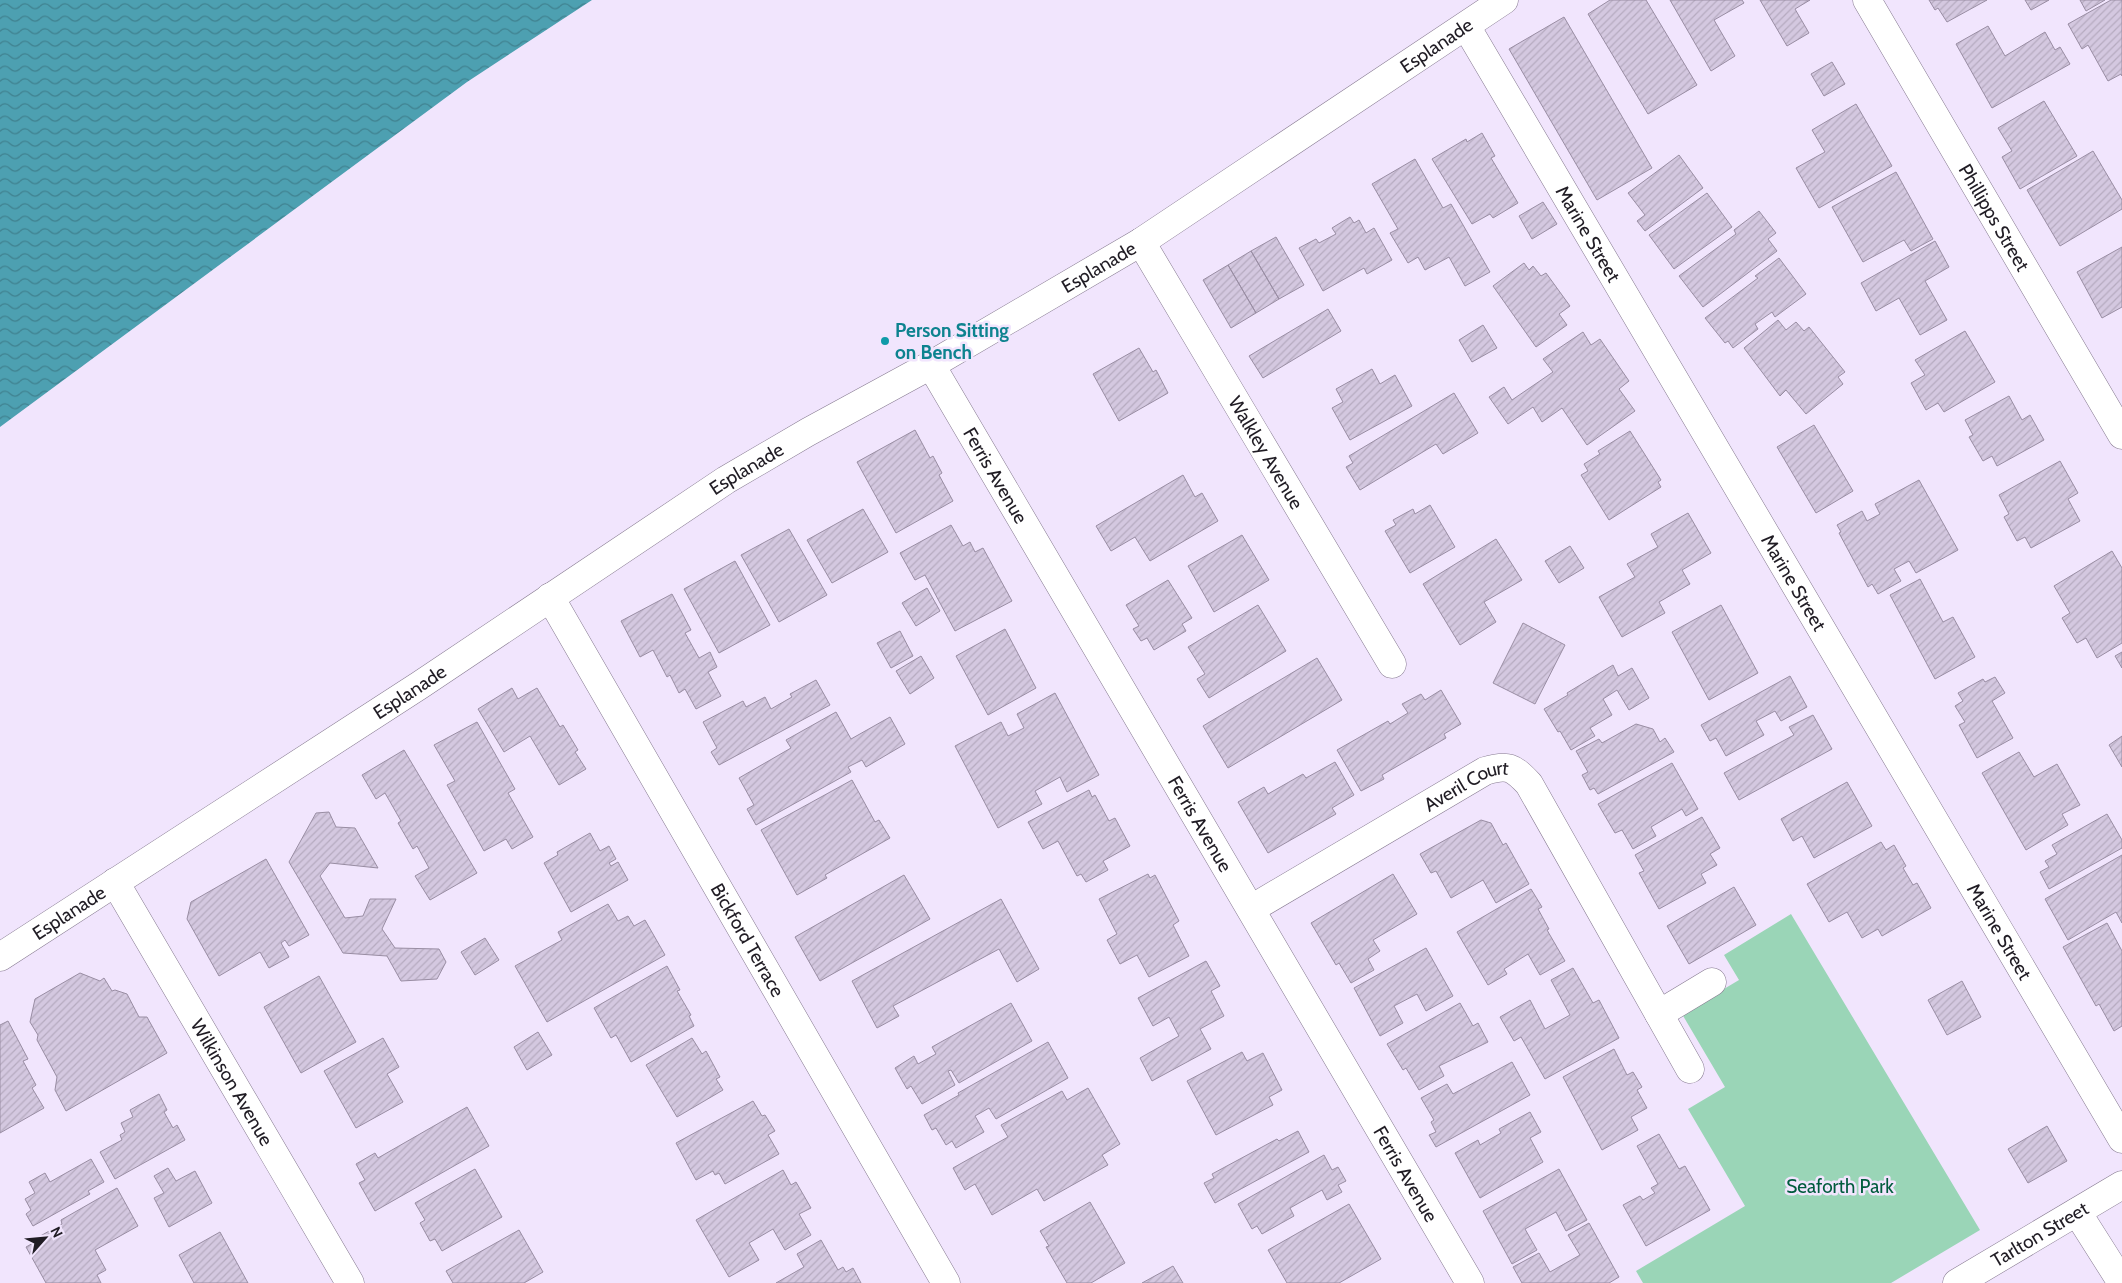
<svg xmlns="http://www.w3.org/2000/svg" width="2122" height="1283" font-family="Cabin,sans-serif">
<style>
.green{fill:#9ad5b7}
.water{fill:url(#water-waves)}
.building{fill:url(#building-hatch);stroke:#998da3}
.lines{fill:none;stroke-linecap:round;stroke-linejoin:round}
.minor-casing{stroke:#867a90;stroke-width:29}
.minor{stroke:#fff;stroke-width:28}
.culture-dot{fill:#0f9aa8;stroke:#f1e5fd;stroke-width:2}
.labels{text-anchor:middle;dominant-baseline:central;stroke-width:5;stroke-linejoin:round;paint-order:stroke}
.street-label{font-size:19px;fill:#201c24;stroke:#f1e5fd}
.culture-label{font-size:19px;font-weight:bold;fill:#0d838f;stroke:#f1e5fd;text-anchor:start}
.park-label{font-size:19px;fill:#005b3d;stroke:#f1e5fd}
</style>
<defs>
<pattern id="water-waves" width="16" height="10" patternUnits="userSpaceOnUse" patternTransform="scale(1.25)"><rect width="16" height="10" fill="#4da0b1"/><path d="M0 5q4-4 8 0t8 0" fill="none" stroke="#408290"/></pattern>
<pattern id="building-hatch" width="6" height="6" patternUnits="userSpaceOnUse" patternTransform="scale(1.25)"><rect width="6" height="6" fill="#d4c8e0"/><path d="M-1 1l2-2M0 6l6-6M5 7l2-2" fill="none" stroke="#b6abc0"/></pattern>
</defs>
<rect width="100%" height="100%" fill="#f1e5fd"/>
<!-- green -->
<path class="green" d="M1791,914L1980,1230L1891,1283H1643L1636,1271L1745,1206L1688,1109L1725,1087L1682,1014L1739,980L1724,955Z"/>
<!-- water -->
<path class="water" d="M0,0H592L467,82L0,427Z"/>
<!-- building -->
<path class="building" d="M1610,0H1646L1697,85L1648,114L1588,14Z
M1670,0H1742L1744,3L1714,20L1735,56L1711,71Z
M1760,0H1810L1795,9L1809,33L1787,46Z
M1929,0H1987L1947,22L1938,8L1935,10Z
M2025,0H2049L2031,10Z
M2080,0H2105L2086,11Z
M2111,0H2122V76L2121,74L2108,81L2088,45L2082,49L2068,24Z
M1564,17L1652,168L1597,200L1509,49Z
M1988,26L2005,56L2045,32L2055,50L2060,47L2070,64L1992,108L1956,44Z
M1832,62L1845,84L1824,96L1811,74Z
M2044,101L2077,156L2020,189L2002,157L2012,151L1998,128Z
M1856,104L1892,166L1819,208L1796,168L1825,152L1812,130Z
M1482,133L1495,156L1491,158L1518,203L1493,218L1490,214L1472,224L1432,159L1466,139L1467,142Z
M2093,151L2122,200V209L2060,246L2027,190Z
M1679,155L1703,188L1645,231L1637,221L1645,215L1628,193Z
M1415,159L1443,208L1451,204L1490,272L1465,286L1449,257L1425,270L1418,257L1408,263L1390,233L1398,229L1372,184Z
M1896,172L1933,239L1911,251L1904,240L1863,262L1832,207Z
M1707,193L1732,227L1674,269L1649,235Z
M1543,202L1557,224L1532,239L1519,216Z
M1759,211L1776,233L1768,239L1777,251L1703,307L1679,276L1736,234L1734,230Z
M1350,217L1354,223L1359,220L1366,233L1374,228L1392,260L1367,274L1364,268L1323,291L1299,248L1316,239L1319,243L1336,234L1332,228Z
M1276,237L1304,285L1279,299L1251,251Z
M1935,241L1949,267L1925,281L1947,320L1920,335L1899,298L1876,311L1861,283Z
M2122,247V307L2102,318L2077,272Z
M1251,251L1279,299L1256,313L1228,265Z
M1779,258L1806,294L1775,317L1772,312L1755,324L1758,329L1733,348L1728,341L1725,343L1705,318L1758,278L1755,276Z
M1524,263L1529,270L1533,266L1541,276L1546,273L1570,306L1559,314L1567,325L1536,347L1493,286Z
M1228,265L1256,313L1231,328L1203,280Z
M1328,309L1341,331L1263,378L1249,356Z
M1778,320L1786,330L1796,322L1804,331L1809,327L1845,372L1838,377L1843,384L1806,414L1786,390L1780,396L1744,348Z
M1483,325L1497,348L1472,362L1459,340Z
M1965,331L1995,382L1944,412L1938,403L1926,410L1911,383L1925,375L1915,360Z
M1583,332L1591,345L1600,339L1629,381L1619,389L1635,411L1587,445L1562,408L1542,422L1533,407L1508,424L1489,397L1504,387L1512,400L1553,372L1543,359Z
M1139,348L1153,372L1156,370L1168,393L1119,421L1093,374Z
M1372,369L1380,384L1395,375L1412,406L1350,440L1332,408L1343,402L1336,389Z
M1454,393L1478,433L1443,454L1436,444L1360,490L1346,467L1353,463L1349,456Z
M2009,396L2022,420L2030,415L2044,440L1997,466L1992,456L1983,461L1969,437L1973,435L1965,420Z
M1814,425L1853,491L1816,513L1777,447Z
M915,430L930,458L933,456L942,473L939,475L953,501L896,533L857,462Z
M1630,431L1661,480L1658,482L1661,487L1609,520L1581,475L1588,471L1584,464L1600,454L1598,451Z
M2060,461L2078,493L2068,499L2080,521L2031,548L2025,537L2017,541L2004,517L2009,514L1999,495Z
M1183,475L1195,497L1202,493L1218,521L1150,561L1135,537L1111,551L1096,526Z
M1919,480L1958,550L1916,573L1909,561L1894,569L1901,581L1878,594L1872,584L1868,587L1839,533L1841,532L1837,525L1862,511L1867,521L1880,514L1875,504Z
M1430,505L1455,547L1410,573L1385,531L1396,525L1393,520L1413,509L1415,514Z
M863,509L888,552L832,583L807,540Z
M1688,513L1711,553L1682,570L1690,584L1659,602L1665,613L1622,637L1599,597L1635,577L1627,564L1658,547L1651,534Z
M951,525L963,546L970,542L975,552L983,548L1012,601L955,631L925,575L915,580L900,553Z
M789,529L827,595L779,622L741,555Z
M1242,535L1269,580L1214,612L1188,566Z
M1496,539L1522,580L1484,602L1496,622L1460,645L1423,584Z
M1570,546L1584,568L1559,583L1545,561Z
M2112,551L2122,568V643L2097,658L2086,638L2077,643L2062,618L2070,613L2054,586Z
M735,561L770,625L719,653L684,589Z
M1920,579L1943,622L1953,617L1975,657L1935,679L1890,595Z
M1168,580L1192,618L1182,624L1186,631L1154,650L1147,638L1141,641L1133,629L1139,626L1126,605Z
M927,588L940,611L916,626L902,603Z
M672,594L691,630L685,633L699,658L710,652L717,667L708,672L721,696L696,709L685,689L679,693L670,675L667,677L653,650L640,657L621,621Z
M1258,605L1286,651L1209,698L1197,679L1205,674L1188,647Z
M1721,605L1758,673L1709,700L1672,632Z
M1523,623L1565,645L1535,704L1493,683Z
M1005,629L1036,688L988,715L956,656Z
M900,631L913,656L891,668L877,643Z
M2122,652V668L2115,656Z
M921,656L934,678L910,694L896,671Z
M1317,658L1342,700L1228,768L1203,726Z
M1613,665L1618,676L1632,668L1649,698L1629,710L1617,690L1603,699L1612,715L1590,728L1595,736L1571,750L1560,731L1558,732L1544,709L1568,695L1567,693Z
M1790,676L1807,707L1781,721L1775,711L1756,721L1764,735L1726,756L1716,738L1710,741L1701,725Z
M1995,677L2005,693L1992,701L2013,738L1977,758L1959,725L1965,722L1955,706L1963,701L1958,693L1983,679L1985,682Z
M816,680L830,705L719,765L711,752L717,748L703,722L743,701L746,707L765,697L771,709L792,697L790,694Z
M512,688L518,699L537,688L560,727L563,725L578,750L575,752L586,769L559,785L530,736L504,752L478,709Z
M1441,690L1461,724L1444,734L1446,738L1382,775L1384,779L1361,791L1337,750L1388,721L1390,724L1408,713L1402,704L1421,694L1425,700Z
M1055,693L1099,775L1067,792L1060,777L1035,791L1042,804L998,828L955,746L1001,722L1008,736L1024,728L1017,714Z
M836,712L851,739L890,717L905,744L866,767L862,760L848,767L851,772L756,825L747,809L754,805L739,778L791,748L786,740Z
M1813,715L1832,749L1739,800L1724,773L1794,735L1789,727Z
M477,722L515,789L508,793L533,837L512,849L506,839L484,851L447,785L455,781L434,745Z
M1636,724L1653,729L1660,742L1665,738L1674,752L1598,794L1594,788L1590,790L1582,775L1588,772L1576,751L1599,739L1602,743Z
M2122,736V767L2109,745Z
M404,750L477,873L430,900L415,876L429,868L417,846L413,849L398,823L401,821L385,793L376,799L362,775Z
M2019,752L2034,777L2057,764L2080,805L2062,814L2068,825L2026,850L1982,773Z
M1335,762L1354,795L1332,808L1336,814L1268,853L1238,802L1264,787L1268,794L1303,774L1306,778Z
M1672,763L1698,809L1686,816L1682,809L1651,827L1656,836L1633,849L1622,830L1615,833L1598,804Z
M852,780L875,822L879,820L890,838L825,875L827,878L797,895L761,830Z
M1847,782L1872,826L1814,858L1802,836L1793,841L1781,819Z
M1089,790L1092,797L1095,795L1109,821L1115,818L1130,846L1103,861L1108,870L1086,882L1081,874L1077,876L1058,841L1043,849L1028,822Z
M329,812L336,827L355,828L378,868L330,863L320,876L345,918L363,916L370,899H396L382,929L395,948L439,949L446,962L437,979L401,981L387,956L343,953L289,862L316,813Z
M2107,814L2122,840V848L2049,889L2040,872L2049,867L2045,861L2057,854L2052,845Z
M1702,817L1720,848L1710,854L1717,865L1701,874L1706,883L1659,909L1639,873L1644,871L1635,855Z
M1481,820L1491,823L1503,845L1506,843L1529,884L1496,903L1483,880L1451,898L1436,871L1431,873L1420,854Z
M590,833L600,851L609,846L616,859L609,863L611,866L618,862L628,880L571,912L544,863L558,855L557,852Z
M1881,842L1886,850L1894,845L1906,866L1903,868L1913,885L1917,883L1931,908L1882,936L1878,929L1862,938L1847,912L1829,922L1807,884Z
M2122,855V923L2116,912L2068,940L2045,899Z
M266,859L309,935L289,946L285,940L281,943L289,957L269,968L260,952L219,976L187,919L191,902Z
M1148,874L1150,878L1155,875L1179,921L1173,925L1189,956L1149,977L1137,955L1120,964L1107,940L1117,934L1099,899Z
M1393,874L1417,914L1373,940L1380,951L1368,959L1374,970L1351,983L1339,963L1336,965L1311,923Z
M904,875L930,919L820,981L795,937Z
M1734,887L1756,925L1689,964L1667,926Z
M1531,889L1542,907L1538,909L1549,929L1547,930L1565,961L1540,975L1528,954L1504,969L1507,974L1488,985L1457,932Z
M1001,899L1039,969L1017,982L999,949L893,1006L899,1016L877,1028L852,981Z
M608,904L618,921L628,916L634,926L645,920L665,955L547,1022L515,966L562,940L558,932Z
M2107,923L2122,951V1026L2114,1031L2099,1004L2096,1006L2063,947Z
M485,938L499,960L475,975L461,952Z
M1426,948L1453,996L1426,1011L1417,994L1394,1006L1403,1023L1380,1036L1354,988Z
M1206,961L1220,986L1211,991L1224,1016L1200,1029L1211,1049L1152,1081L1140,1058L1179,1036L1169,1017L1153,1026L1138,998Z
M667,966L680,990L677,991L691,1015L689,1016L694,1026L631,1062L616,1035L611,1038L594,1008Z
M1573,968L1593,1003L1599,1000L1619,1038L1545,1079L1521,1037L1514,1041L1500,1017L1530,1000L1545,1029L1570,1015L1551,980Z
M80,973L100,981L104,978L112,991L115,990L127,994L139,1017H147L167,1053L66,1111L55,1090L57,1077L37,1040L38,1035L30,1022L35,999Z
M319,976L356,1042L301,1073L264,1007Z
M1962,981L1981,1017L1947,1035L1928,1000Z
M1011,1003L1032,1041L959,1083L951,1070L948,1071L955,1085L922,1104L911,1086L907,1089L895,1068L914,1056L918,1064L936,1054L932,1047Z
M1460,1003L1473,1026L1478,1023L1488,1042L1439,1066L1444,1076L1419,1090L1406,1068L1403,1070L1387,1044Z
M8,1021L28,1059L23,1061L36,1085L32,1088L44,1108L0,1133V1025Z
M538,1032L552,1055L527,1070L514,1047Z
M383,1038L399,1067L387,1074L403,1102L356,1128L324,1071Z
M692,1038L702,1054L706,1051L720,1077L716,1079L723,1090L677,1117L646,1065Z
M1048,1042L1068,1078L996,1119L989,1108L975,1116L984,1132L956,1148L952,1141L946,1145L936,1128L932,1130L924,1115L959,1095L958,1093Z
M1614,1049L1627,1075L1633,1072L1642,1087L1637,1090L1647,1108L1631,1117L1638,1130L1602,1150L1563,1077Z
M1242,1052L1247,1061L1263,1053L1282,1090L1269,1097L1273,1105L1216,1135L1187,1081Z
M1512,1062L1530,1095L1436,1147L1429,1135L1436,1132L1431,1122L1434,1120L1421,1098L1447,1084L1453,1094Z
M1088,1088L1120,1144L1102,1155L1108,1165L1044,1201L1037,1189L992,1215L975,1184L965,1190L953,1168L1008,1137L1001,1125L1062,1091L1067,1100Z
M159,1094L167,1110L164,1112L173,1128L177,1125L185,1140L115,1179L100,1152L122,1140L120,1135L125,1132L121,1123L133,1117L130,1110Z
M753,1101L762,1116L765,1115L775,1131L768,1135L779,1154L725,1184L719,1173L715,1175L713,1171L696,1180L676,1143Z
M467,1107L489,1146L375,1211L359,1183L365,1180L356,1164L375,1153L378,1158Z
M1530,1112L1541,1132L1530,1138L1543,1162L1480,1198L1455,1153L1478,1140L1480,1145L1501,1133L1499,1129Z
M2047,1126L2067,1161L2028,1183L2008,1149Z
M1298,1131L1309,1152L1215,1203L1204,1183L1214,1178L1212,1174L1277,1139L1279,1141Z
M1659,1134L1679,1169L1685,1166L1710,1210L1646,1246L1623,1205L1640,1196L1643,1200L1655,1193L1651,1188L1658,1184L1637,1146Z
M1324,1155L1332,1170L1338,1167L1346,1181L1338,1185L1342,1192L1327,1200L1322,1190L1290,1208L1294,1216L1262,1234L1257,1226L1252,1229L1238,1204Z
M91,1159L104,1182L88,1191L90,1194L33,1226L26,1214L31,1210L25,1199L35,1193L29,1182L45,1173L50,1182Z
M168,1168L176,1181L195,1171L212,1203L169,1227L154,1198L164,1193L154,1176Z
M475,1169L502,1217L442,1251L435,1239L430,1241L420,1223L425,1220L415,1203Z
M1559,1169L1587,1220L1566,1231L1556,1212L1525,1229L1537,1250L1512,1264L1483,1211Z
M783,1170L791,1185L796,1182L811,1208L799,1214L811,1235L785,1250L773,1229L749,1243L759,1260L729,1277L696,1220Z
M117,1188L138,1226L95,1250L106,1270L97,1275L101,1283H46L26,1247L35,1242L33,1240L62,1224L61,1220Z
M1090,1202L1125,1263L1091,1283H1067L1046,1247L1049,1246L1040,1231Z
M1349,1204L1381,1259L1339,1283H1287L1268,1250Z
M1589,1223L1619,1277L1609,1283H1522L1513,1267L1539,1253L1550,1272L1580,1255L1568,1235Z
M519,1230L543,1272L524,1283H453L446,1271Z
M220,1232L248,1283H194L179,1255Z
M821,1240L838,1270L843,1267L846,1272L853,1268L861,1283H776L804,1267L797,1254Z
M1173,1266L1183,1283H1142Z"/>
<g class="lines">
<!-- minor casing -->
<g class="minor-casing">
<g id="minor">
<path id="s1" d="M1867,0L2122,435"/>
<path id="s2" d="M1466,26L2122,1139"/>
<path id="s3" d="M1141,242L1392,664"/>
<path id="s4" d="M931,365L1470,1283"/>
<path id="s5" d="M550,597L946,1283"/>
<path id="s6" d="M115,882L350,1283"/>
<path id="s7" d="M1251,909L1485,771C1508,764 1513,767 1529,784L1690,1069"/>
<path id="s8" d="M0,957L420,685L726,480L808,432L931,365L1141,242L1504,0"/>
<path d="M1659,1014L1712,982"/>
<path d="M2077,1212L2122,1283"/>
<path id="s9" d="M1957,1283L2122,1185"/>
</g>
</g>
<!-- minor -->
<use href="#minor" class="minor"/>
</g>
<!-- markers -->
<circle class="culture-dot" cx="885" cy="341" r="5"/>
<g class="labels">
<!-- street labels -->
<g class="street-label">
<text stroke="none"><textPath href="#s8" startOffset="1702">Esplanade</textPath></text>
<text stroke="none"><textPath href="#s1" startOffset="252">Phillipps Street</textPath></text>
<text stroke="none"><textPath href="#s2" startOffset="241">Marine Street</textPath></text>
<text stroke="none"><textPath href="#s8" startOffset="1298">Esplanade</textPath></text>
<text stroke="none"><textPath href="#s3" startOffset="245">Walkley Avenue</textPath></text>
<text stroke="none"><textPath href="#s8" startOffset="892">Esplanade</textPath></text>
<text stroke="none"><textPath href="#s4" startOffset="128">Ferris Avenue</textPath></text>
<text stroke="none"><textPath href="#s2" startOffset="646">Marine Street</textPath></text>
<text stroke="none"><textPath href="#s8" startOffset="488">Esplanade</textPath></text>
<text stroke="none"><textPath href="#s7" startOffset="249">Averil Court</textPath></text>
<text stroke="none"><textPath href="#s4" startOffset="532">Ferris Avenue</textPath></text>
<text stroke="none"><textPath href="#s8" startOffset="82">Esplanade</textPath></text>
<text stroke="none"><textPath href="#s2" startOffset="1051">Marine Street</textPath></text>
<text stroke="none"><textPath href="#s5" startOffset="396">Bickford Terrace</textPath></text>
<text stroke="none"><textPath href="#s6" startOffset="232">Wilkinson Avenue</textPath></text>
<text stroke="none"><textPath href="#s4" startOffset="938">Ferris Avenue</textPath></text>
<text stroke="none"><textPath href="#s9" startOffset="96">Tarlton Street</textPath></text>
</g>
<!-- culture labels -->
<g class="culture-label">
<text x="895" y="330">Person Sitting<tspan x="895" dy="22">on Bench</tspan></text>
</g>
<!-- park labels -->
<g class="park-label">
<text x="1840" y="1186">Seaforth Park</text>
</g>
</g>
<!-- north arrow -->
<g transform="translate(45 1238) rotate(63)" stroke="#f1e5fd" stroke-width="4" paint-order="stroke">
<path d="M0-4L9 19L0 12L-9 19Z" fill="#201c24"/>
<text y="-8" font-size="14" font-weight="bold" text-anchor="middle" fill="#201c24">N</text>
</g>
</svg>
